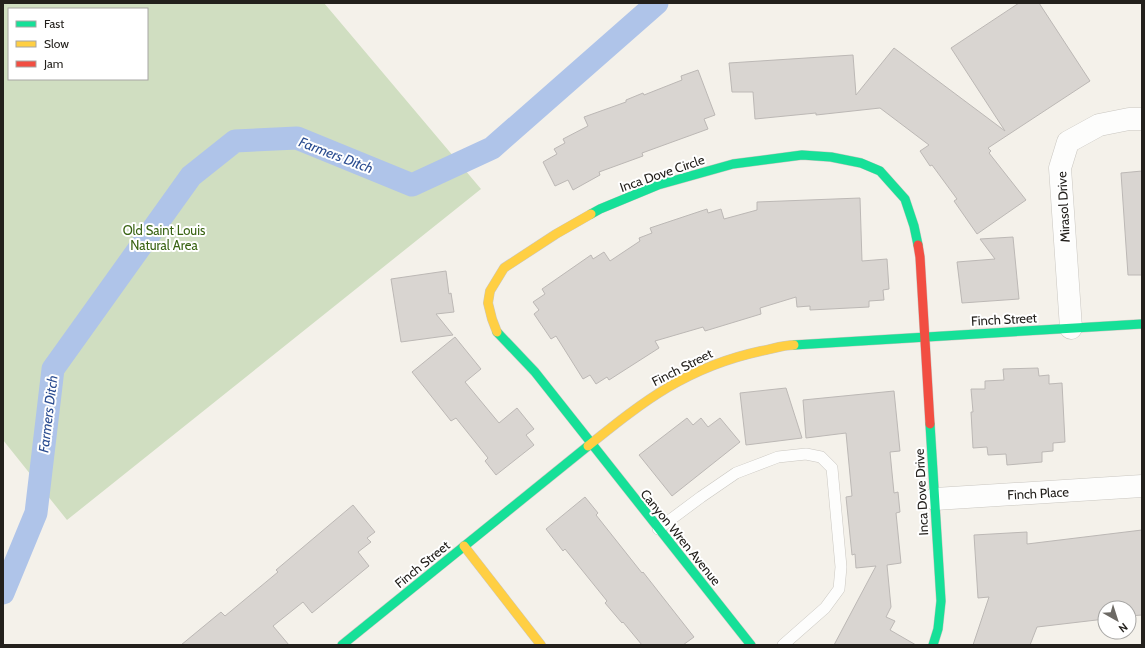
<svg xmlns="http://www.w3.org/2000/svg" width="1145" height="648" font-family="Cabin,sans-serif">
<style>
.green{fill:#d0dec1;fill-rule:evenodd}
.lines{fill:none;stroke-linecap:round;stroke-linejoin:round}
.canal{stroke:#afc4e9;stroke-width:23}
.building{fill:#d9d5d1;stroke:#bcb8b5}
.lane-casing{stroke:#cac7c1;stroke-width:12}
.street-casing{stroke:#cac7c1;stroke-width:23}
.fast-casing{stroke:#cac7c1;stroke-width:10}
.slow-casing{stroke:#cac7c1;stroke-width:10}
.jam-casing{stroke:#cac7c1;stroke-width:10}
.lane{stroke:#fdfdfc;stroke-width:11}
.street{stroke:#fdfdfc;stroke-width:22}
.fast{stroke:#16e098;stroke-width:9}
.slow{stroke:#ffcf43;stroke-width:9}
.jam{stroke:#f24e42;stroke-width:9}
.labels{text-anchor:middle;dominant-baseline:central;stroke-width:4;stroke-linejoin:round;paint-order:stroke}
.street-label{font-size:13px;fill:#23201c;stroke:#fff}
.park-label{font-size:13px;fill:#396312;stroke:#fff}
.water-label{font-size:14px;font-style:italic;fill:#2a4c90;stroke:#fff}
</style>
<rect width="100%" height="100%" fill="#f4f1ea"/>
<!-- green -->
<path class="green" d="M3,3H324L481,189L67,520L3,440ZM9,9H147V79H9Z"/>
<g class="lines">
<!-- canal -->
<path class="canal" d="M3,593L36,513L53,369L191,176L235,141L297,138L412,185L492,148L657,3"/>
</g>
<!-- building -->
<path class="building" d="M1019,3H1039L1090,81L988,148L991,151L989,153L1026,200L977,234L954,201L957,199L932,165L930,166L920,151L929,145L880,108L816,115V113L755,119L753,92H732L729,63L853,55L856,95L894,48L1005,131L951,48Z
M698,70L715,115L704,119L708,129L642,153L643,156L599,172L600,175L573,190L568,180L555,186L543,162L557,154L554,149L565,143L563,139L588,126L584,117L626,102V100L643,93L644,95L682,80L681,76Z
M1142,171V275H1128L1121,173Z
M860,198L862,261L887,259L889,289L883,290L884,300L869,301V307L810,310V306L797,307L796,297L760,308L761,314L705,331L703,327L655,341L659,348L609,380L607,377L596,384L590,375L583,379L556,336L551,339L534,314L539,310L533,302L545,294L542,289L591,255L593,259L604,252L610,261L640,241L639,238L652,233L650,228L707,209L708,213L721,209L724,219L757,210V202Z
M1013,237L1019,299L962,303L957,262L995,259L980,239Z
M446,271L449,294L451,293L454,312L436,314L453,335L401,342L391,279Z
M455,337L481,369L465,382L499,423L517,408L534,429L526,435L534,445L496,475L485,461L488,458L456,418L451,421L412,372Z
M1038,368L1039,376L1049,375V384L1062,383L1065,442L1053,443V451L1042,452V462L1007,465L1006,454L988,455L987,447L973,448L971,412H973L971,389H985V381L1004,380L1003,369Z
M786,388L802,438L746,445L740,393Z
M894,391L900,451L890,452L894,493L898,492L900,512L896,513L901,563L887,565L891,607L886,617L895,621L890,630L916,645H834L876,566L856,568L855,554L852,555L846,497L852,496L846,433L806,438L803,400Z
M687,418L693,425L701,418L708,427L720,418L740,442L672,496L639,455Z
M585,497L598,513L596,515L642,573L643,572L694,637L683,645H642L623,622L622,623L605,603L607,601L565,549L563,551L546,529Z
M353,505L375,532L367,538L371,542L358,552L369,566L312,613L303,602L273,626L289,645H181L221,612L225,616L278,572L276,570Z
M1142,530V615L1129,616V608H1105V619L1037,627L1030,645H973L989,597L978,598L974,535L1027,532V544Z"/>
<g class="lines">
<!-- lane casing -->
<g class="lane-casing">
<path id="lane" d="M658,529L701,497L736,473L778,457L806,454L821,457L832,468L841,567L839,589L825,608L783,645"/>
</g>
<!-- street casing -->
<g class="street-casing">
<path id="street" d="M1071,328L1060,168L1068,142L1099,125L1129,119H1142
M935,499L1142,486"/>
</g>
<!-- fast casing -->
<g class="fast-casing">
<path id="fast" d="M591,214L600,209L658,185L733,164L802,155L831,157L861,163L880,171L905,199L914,226L918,245
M497,332L535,372L751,645
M794,345L1142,324
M930,424L941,601L938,629L933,645
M342,645L588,446"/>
</g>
<!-- slow casing -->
<g class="slow-casing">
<path id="slow" d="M497,332L492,319L488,303L490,291L504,268L556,234L591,214
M588,446C645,400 687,367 761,351C772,349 783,345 794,345
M464,546L541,645"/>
</g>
<!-- jam casing -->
<g class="jam-casing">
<path id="jam" d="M918,245L920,257L930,424"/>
</g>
<!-- lane -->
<use href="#lane" class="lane"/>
<!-- street -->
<use href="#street" class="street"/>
<!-- fast -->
<use href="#fast" class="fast"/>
<!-- slow -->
<use href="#slow" class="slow"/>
<!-- jam -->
<use href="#jam" class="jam"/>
</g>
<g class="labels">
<!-- street labels -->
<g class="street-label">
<text transform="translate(662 173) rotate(-19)">Inca Dove Circle</text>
<text transform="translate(1063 207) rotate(-93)">Mirasol Drive</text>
<text transform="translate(1004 319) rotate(-3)">Finch Street</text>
<text transform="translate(682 367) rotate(-27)">Finch Street</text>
<text transform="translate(921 492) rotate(-93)">Inca Dove Drive</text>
<text transform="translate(1038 493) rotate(-3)">Finch Place</text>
<text transform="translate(681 537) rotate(51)">Canyon Wren Avenue</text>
<text transform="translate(422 564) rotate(-39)">Finch Street</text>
</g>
<!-- park labels -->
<g class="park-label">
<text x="164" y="230">Old Saint Louis<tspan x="164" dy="15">Natural Area</tspan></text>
</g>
<!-- water labels -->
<g class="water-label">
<text transform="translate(336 155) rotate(21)">Farmers Ditch</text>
<text transform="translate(48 414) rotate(-83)">Farmers Ditch</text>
</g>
</g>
<!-- border -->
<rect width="1145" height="648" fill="none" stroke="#23201c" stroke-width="8"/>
<!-- legend -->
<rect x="8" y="8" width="140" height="72" fill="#ffffff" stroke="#a7a6a4"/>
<rect x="16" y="21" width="20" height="6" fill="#16e098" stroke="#a7a6a4"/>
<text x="44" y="28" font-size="12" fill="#23201c">Fast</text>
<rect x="16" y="41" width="20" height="6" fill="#ffcf43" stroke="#a7a6a4"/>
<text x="44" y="48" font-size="12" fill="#23201c">Slow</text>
<rect x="16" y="61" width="20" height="6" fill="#f24e42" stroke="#a7a6a4"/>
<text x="44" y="68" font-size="12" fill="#23201c">Jam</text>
<!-- north arrow -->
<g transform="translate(1117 620) rotate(141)"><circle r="19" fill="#ffffff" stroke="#a7a6a4"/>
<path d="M0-3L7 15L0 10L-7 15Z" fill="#6c6964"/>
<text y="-6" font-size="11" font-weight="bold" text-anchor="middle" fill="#23201c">N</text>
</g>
</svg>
